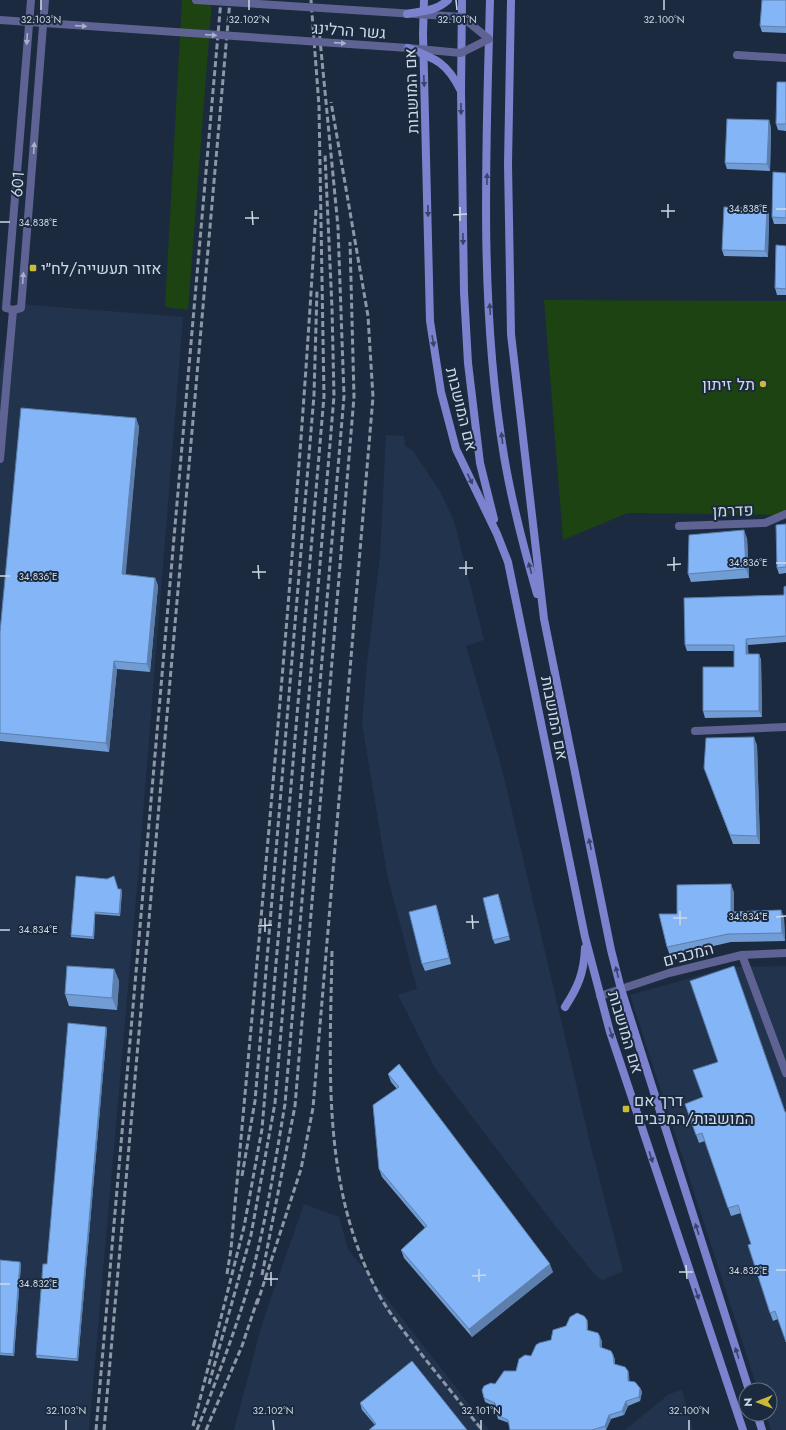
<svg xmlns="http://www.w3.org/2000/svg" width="786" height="1430" viewBox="0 0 786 1430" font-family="Jost,Heebo,sans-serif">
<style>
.built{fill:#22344d}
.green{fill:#1c4311}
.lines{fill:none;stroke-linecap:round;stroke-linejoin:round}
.street{stroke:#5f6393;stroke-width:8}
.secondary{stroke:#7d82cf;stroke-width:8}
.rail{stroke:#8c98a7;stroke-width:3;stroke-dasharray:6 3;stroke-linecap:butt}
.street-bridge{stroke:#5f6393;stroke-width:8}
.secondary-bridge{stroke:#7d82cf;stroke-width:8}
.wall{fill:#719cd4}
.shaded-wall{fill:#5c7fad}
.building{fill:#83b5f7;stroke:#5c7fad}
.oneway{fill:#a8b0c9}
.oneway2{fill:#38446a}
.ticks{fill:none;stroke:#cfd9e6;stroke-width:1.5}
.poi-dot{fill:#caba39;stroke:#1b2a3e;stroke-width:1.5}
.labels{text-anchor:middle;stroke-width:4;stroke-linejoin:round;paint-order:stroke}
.street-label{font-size:16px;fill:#cfd9e6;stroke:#1b2a3e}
.poi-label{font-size:16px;fill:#cfd9e6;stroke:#1b2a3e;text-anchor:start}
.ticks-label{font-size:10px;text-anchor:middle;fill:#cfd9e6;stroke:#1b2a3e;stroke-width:4;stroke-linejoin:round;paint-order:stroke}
</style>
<rect width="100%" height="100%" fill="#1b2a3e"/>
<g class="built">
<path d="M20,304L183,317L139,864L89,1430H0V372L12,311L13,307Z"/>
<path d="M386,435L404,436L405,446L413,451L440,491L454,521L484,640L466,646L501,765L590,1143L623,1271L603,1280L597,1277L556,1227L435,1068L398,995L417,989L387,874L362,723L367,663L380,557Z"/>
<path d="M786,966V1430H771L766,1414H770V1390H758L630,995L730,967Z"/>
<path d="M304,1204L339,1217L348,1249L489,1430H234L262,1324Z"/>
<path d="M682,1390L693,1430H625L669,1394Z"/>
</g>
<g class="green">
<path d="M182,0H212L188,310L165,307Z"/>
<path d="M544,300L786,301V512L779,515L628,513L563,540Z"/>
</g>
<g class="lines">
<g class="street">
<path d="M31,0L6,308L13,310L21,308L45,0"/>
<path d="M737,55L786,58"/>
<path d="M0,459L13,310"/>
<path d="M679,526L765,523L786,514"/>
<path d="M695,731L786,727"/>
<path d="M742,955L786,1073"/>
<path d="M600,996L669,973L742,955L786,953"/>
</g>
<g class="secondary">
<path d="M424,0L423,34L430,321L441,392L456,449L497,534L508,562L585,937L610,1032L743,1430"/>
<path d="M462,0L461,91L464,292L468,363L480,463L494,519"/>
<path d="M490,0C486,151 479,306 504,456C512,503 524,549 537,594"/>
<path d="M511,0L508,164L511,334L544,619L611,950L621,989L749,1390"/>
<path d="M565,1007C578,987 584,973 585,948"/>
<path d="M757,1414L762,1430"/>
</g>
<g class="rail">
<path d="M332,951C330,1068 321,1186 378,1293C390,1315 407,1335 422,1355C442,1380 462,1405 482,1430"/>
<path d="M242,1176L255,1101L262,1019L314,395L317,290"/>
<path d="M227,1274L231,1249C262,903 296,557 316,210"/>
<path d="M262,1275L295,1106L354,397L350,242"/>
<path d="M257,1304L301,1169L313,1108L373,397L368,316L331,102"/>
<path d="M214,1345L244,1227L262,1129L324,396L319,106L311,0"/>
<path d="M209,1384L251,1235L275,1103L334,396L332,308L325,154"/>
<path d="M193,1426L215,1341"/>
<path d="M96,1430L221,0"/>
<path d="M104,1430L230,0"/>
<path d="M197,1430C216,1381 235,1332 250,1281C266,1223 275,1163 285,1104L344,396L338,227L319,29"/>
<path d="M206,1430L242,1346L258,1298"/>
</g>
<path class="street-bridge" d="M0,20L408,48L461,53L489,39L462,17L196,0"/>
<g class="secondary-bridge">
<path d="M407,14C423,11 436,11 448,0"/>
<path d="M408,48C437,59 447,63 461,91"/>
</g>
</g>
<g class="wall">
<path d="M786,0V33L762,32L760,26Z"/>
<path d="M786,82V131L778,130L776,124Z"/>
<path d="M771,127L770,171L727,169L725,163Z"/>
<path d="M786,173V224H774L772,217Z"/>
<path d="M767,209L769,215L768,257L724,256L722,250Z"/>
<path d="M786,246V295H777L775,288Z"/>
<path d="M136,418L139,427L125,575L155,578L158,586L150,672L117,669L109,752L0,741V632Z"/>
<path d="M786,524V573L779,574L777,568Z"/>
<path d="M747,538L749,578L691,582L688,574Z"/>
<path d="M786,586V642L748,645V654H759L761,660L762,717L705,718L703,711L734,667V651H687L685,645L784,595Z"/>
<path d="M757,745L760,844H733L704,768Z"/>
<path d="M731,884L734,893V912L781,910L784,918L785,941L731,942L670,956L667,947L677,914Z"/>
<path d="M118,889L122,891L120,916L95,914L94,939L71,937V935Z"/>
<path d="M498,894L510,940L495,944L493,940Z"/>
<path d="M436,905L438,911L451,964L425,971L422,964Z"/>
<path d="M114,969L119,981L117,1010L69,1006L65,994Z"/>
<path d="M106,1027L107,1029L78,1361L37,1358L36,1355Z"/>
<path d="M718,1062L778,1319L773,1321L770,1313L751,1244L741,1213L731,1216L705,1141L699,1143L685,1104L703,1097Z"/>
<path d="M399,1064L553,1272L472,1337L404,1258L401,1250L425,1228L382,1177L379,1169L397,1089L391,1082L388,1074Z"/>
<path d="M0,1260L21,1264L14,1356L0,1355Z"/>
<path d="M588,1324V1330L602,1341V1348L615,1359V1364L628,1371L629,1375V1381L640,1388L642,1392L640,1401L628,1406L624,1415L611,1419L606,1430H510L509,1423L498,1419L497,1415L496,1407L485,1402L484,1398L495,1384L516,1371L531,1356L551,1340Z"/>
<path d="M360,1403L467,1430L375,1425L362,1410Z"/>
</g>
<g class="shaded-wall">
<path d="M769,120L771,127L770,171L767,164Z"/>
<path d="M767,209L769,215L768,257L765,251Z"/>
<path d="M136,418L139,427L125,583L122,574Z"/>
<path d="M744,530L747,538L749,578L746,569Z"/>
<path d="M155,578L158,586L150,672L147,664Z"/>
<path d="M746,639L748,645L749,660L746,654Z"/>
<path d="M759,654L761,660L762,717L759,711Z"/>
<path d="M114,661L117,669L109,752L106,743Z"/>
<path d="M754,737L757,745L760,844L757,836Z"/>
<path d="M731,884L734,893V920L731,912Z"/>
<path d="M121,889L122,891L120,916L119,914Z"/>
<path d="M498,894L500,899L510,940L509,936Z"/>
<path d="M436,905L438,911L451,964L449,958Z"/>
<path d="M781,910L784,918L785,941L782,933Z"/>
<path d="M95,912V914L94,939L93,937Z"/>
<path d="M114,969L119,981L117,1010L112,998Z"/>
<path d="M106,1027L107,1029L78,1361L77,1359Z"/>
<path d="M20,1262L21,1264L14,1356L13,1354Z"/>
<path d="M550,1264L553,1272L472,1337L469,1329Z"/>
<path d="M587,1320L588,1324V1334L587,1330Z"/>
<path d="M600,1337L602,1341V1351L600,1347Z"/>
<path d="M613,1355L615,1359V1368L614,1364Z"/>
<path d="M628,1371L629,1375L630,1385L628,1381Z"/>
<path d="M640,1388L642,1392L640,1401L639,1397Z"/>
<path d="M626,1401L628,1406L624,1415L622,1411Z"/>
<path d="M609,1415L611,1419L606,1430L605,1426Z"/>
</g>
<g class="building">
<path d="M762,0H786V27L760,26Z"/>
<path d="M777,82H786V124H776Z"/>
<path d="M727,119L769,120L767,164L725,163Z"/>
<path d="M773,172L786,173V218L772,217Z"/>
<path d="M724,207L767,209L765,251L722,250Z"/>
<path d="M776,245L786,246V289L775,288Z"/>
<path d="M21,408L136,418L122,574L155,578L147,664L114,661L106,743L0,733V632Z"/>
<path d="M786,524V567L777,568L776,525Z"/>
<path d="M744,530L746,569L688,574L689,535Z"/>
<path d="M786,586V636L746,639V654H759V711H703V667H734V645H685L684,598L784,595V587Z"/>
<path d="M754,737L757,836L730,835L704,768L706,738Z"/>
<path d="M76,876L107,879L114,876L118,889H121L119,914L95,912L93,937L71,935Z"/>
<path d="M731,884V912L781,910L782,933L728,934L667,947L659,914H677V885Z"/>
<path d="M498,894L509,936L493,940L483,898Z"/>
<path d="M436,905L449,958L422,964L409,912Z"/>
<path d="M67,966L114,969L112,998L65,994Z"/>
<path d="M734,966L785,1112H786V1342L775,1311L770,1313L748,1245L751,1244L738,1205L728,1208L702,1133L696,1135L685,1104L703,1097L693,1070L718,1062L690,981Z"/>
<path d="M68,1023L106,1027L77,1359L36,1355L43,1264H47Z"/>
<path d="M399,1064L550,1264L469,1329L401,1250L427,1226L379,1169L373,1105L399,1087L388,1074Z"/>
<path d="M0,1260L20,1262L13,1354L0,1353Z"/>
<path d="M577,1313L584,1316L587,1320V1330L598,1333L600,1337V1347L611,1351L613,1355L614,1364L625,1367L628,1371V1381L635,1382L640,1388L639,1397L626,1401L622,1411L609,1415L605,1426L592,1430H510L508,1420L497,1415L495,1403L484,1398L482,1390L484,1386L491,1383L495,1384L504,1371H516L519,1359L525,1355L531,1356L536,1345L539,1343L551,1340L553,1330L566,1326L570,1317Z"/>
<path d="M412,1361L467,1430H369L376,1424L360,1403Z"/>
</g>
<defs><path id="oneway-solid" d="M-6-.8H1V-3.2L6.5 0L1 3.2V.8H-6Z"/></defs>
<g class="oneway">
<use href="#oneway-solid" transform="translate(81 26) rotate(4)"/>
<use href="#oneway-solid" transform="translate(211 35) rotate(4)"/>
<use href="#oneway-solid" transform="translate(27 39) rotate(94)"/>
<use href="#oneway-solid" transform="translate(340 43) rotate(4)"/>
<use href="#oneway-solid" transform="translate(34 148) rotate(-86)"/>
<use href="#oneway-solid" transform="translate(23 278) rotate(-86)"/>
</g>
<g class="oneway2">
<use href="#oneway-solid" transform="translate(424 81) rotate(88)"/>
<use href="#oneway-solid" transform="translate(461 109) rotate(89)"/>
<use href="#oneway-solid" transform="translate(487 179) rotate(-89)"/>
<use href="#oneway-solid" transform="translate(428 211) rotate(89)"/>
<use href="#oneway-solid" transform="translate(463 239) rotate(89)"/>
<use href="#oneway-solid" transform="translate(490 309) rotate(-94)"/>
<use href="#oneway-solid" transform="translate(433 341) rotate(81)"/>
<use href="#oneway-solid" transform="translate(502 438) rotate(-97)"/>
<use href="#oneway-solid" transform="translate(470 479) rotate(64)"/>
<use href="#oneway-solid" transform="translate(530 568) rotate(-105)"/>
<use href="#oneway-solid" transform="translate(590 844) rotate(-102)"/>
<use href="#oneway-solid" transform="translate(617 972) rotate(-104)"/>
<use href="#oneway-solid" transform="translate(611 1033) rotate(72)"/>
<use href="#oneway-solid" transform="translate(651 1157) rotate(72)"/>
<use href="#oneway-solid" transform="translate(697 1229) rotate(-108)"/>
<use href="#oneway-solid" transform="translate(697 1294) rotate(71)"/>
<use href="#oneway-solid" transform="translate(737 1353) rotate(-108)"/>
</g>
<path class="ticks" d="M41,0V10M249,0V10M456,0L457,10M664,0V10M668,204V218M460,207V221M776,209H786M252,211L253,225M661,211H675M453,215L467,214M245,218H259M0,222H10M674,557V571M466,561V575M776,563H786M258,565L259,579M667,565L681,564M459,568H473M252,572H266M0,576H10M680,911V925M472,915L473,929M776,917L786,916M265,918V932M673,918H687M466,922H479M258,926L272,925M0,930H10M686,1265L687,1279M479,1269V1282M776,1270H786M271,1272V1286M679,1272H693M472,1276L486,1275M264,1279H278M0,1284H10M66,1420V1430M273,1420L274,1430M481,1420V1430M689,1420V1430"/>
<g class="poi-dot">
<rect x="29" y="264" width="8" height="8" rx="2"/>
<circle cx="763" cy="384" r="4"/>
<rect x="622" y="1105" width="8" height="8" rx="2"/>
</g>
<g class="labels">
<g class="street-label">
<text transform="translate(349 30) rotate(4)" y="6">גשר הרלינג</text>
<text transform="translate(411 91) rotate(-92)" y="6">אם המושבות</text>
<text transform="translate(17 184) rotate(-86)" y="6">601</text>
<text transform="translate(462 409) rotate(76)" y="6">אם המושבות</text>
<text transform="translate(733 510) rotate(-2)" y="6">פדרמן</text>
<text transform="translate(555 718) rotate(79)" y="6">אם המושבות</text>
<text transform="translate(688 954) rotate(-15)" y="6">המכבים</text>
<text transform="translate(626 1032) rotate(73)" y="6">אם המושבות</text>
</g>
<g class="poi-label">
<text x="41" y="274">אזור תעשייה/לח״י</text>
<text x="755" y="390" text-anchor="end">תל זיתון</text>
<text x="634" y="1106">דרך אם<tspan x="634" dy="18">המושבות/המכבים</tspan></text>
</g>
</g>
<g class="ticks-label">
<text x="41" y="23">32.103°N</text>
<text x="249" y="23">32.102°N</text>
<text x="457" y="23">32.101°N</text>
<text x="664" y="23">32.100°N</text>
<text x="748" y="212">34.838°E</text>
<text x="38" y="226">34.838°E</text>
<text x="748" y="566">34.836°E</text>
<text x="38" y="580">34.836°E</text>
<text x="748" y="920">34.834°E</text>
<text x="38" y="933">34.834°E</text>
<text x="748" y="1274">34.832°E</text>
<text x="38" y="1287">34.832°E</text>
<text x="66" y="1414">32.103°N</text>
<text x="273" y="1414">32.102°N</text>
<text x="481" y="1414">32.101°N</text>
<text x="689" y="1414">32.100°N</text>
</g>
<g transform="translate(758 1402) rotate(269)"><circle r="19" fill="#1b2a3e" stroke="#637081"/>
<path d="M0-3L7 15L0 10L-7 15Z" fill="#caba39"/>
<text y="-6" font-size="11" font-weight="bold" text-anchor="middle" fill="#cfd9e6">N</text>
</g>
</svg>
